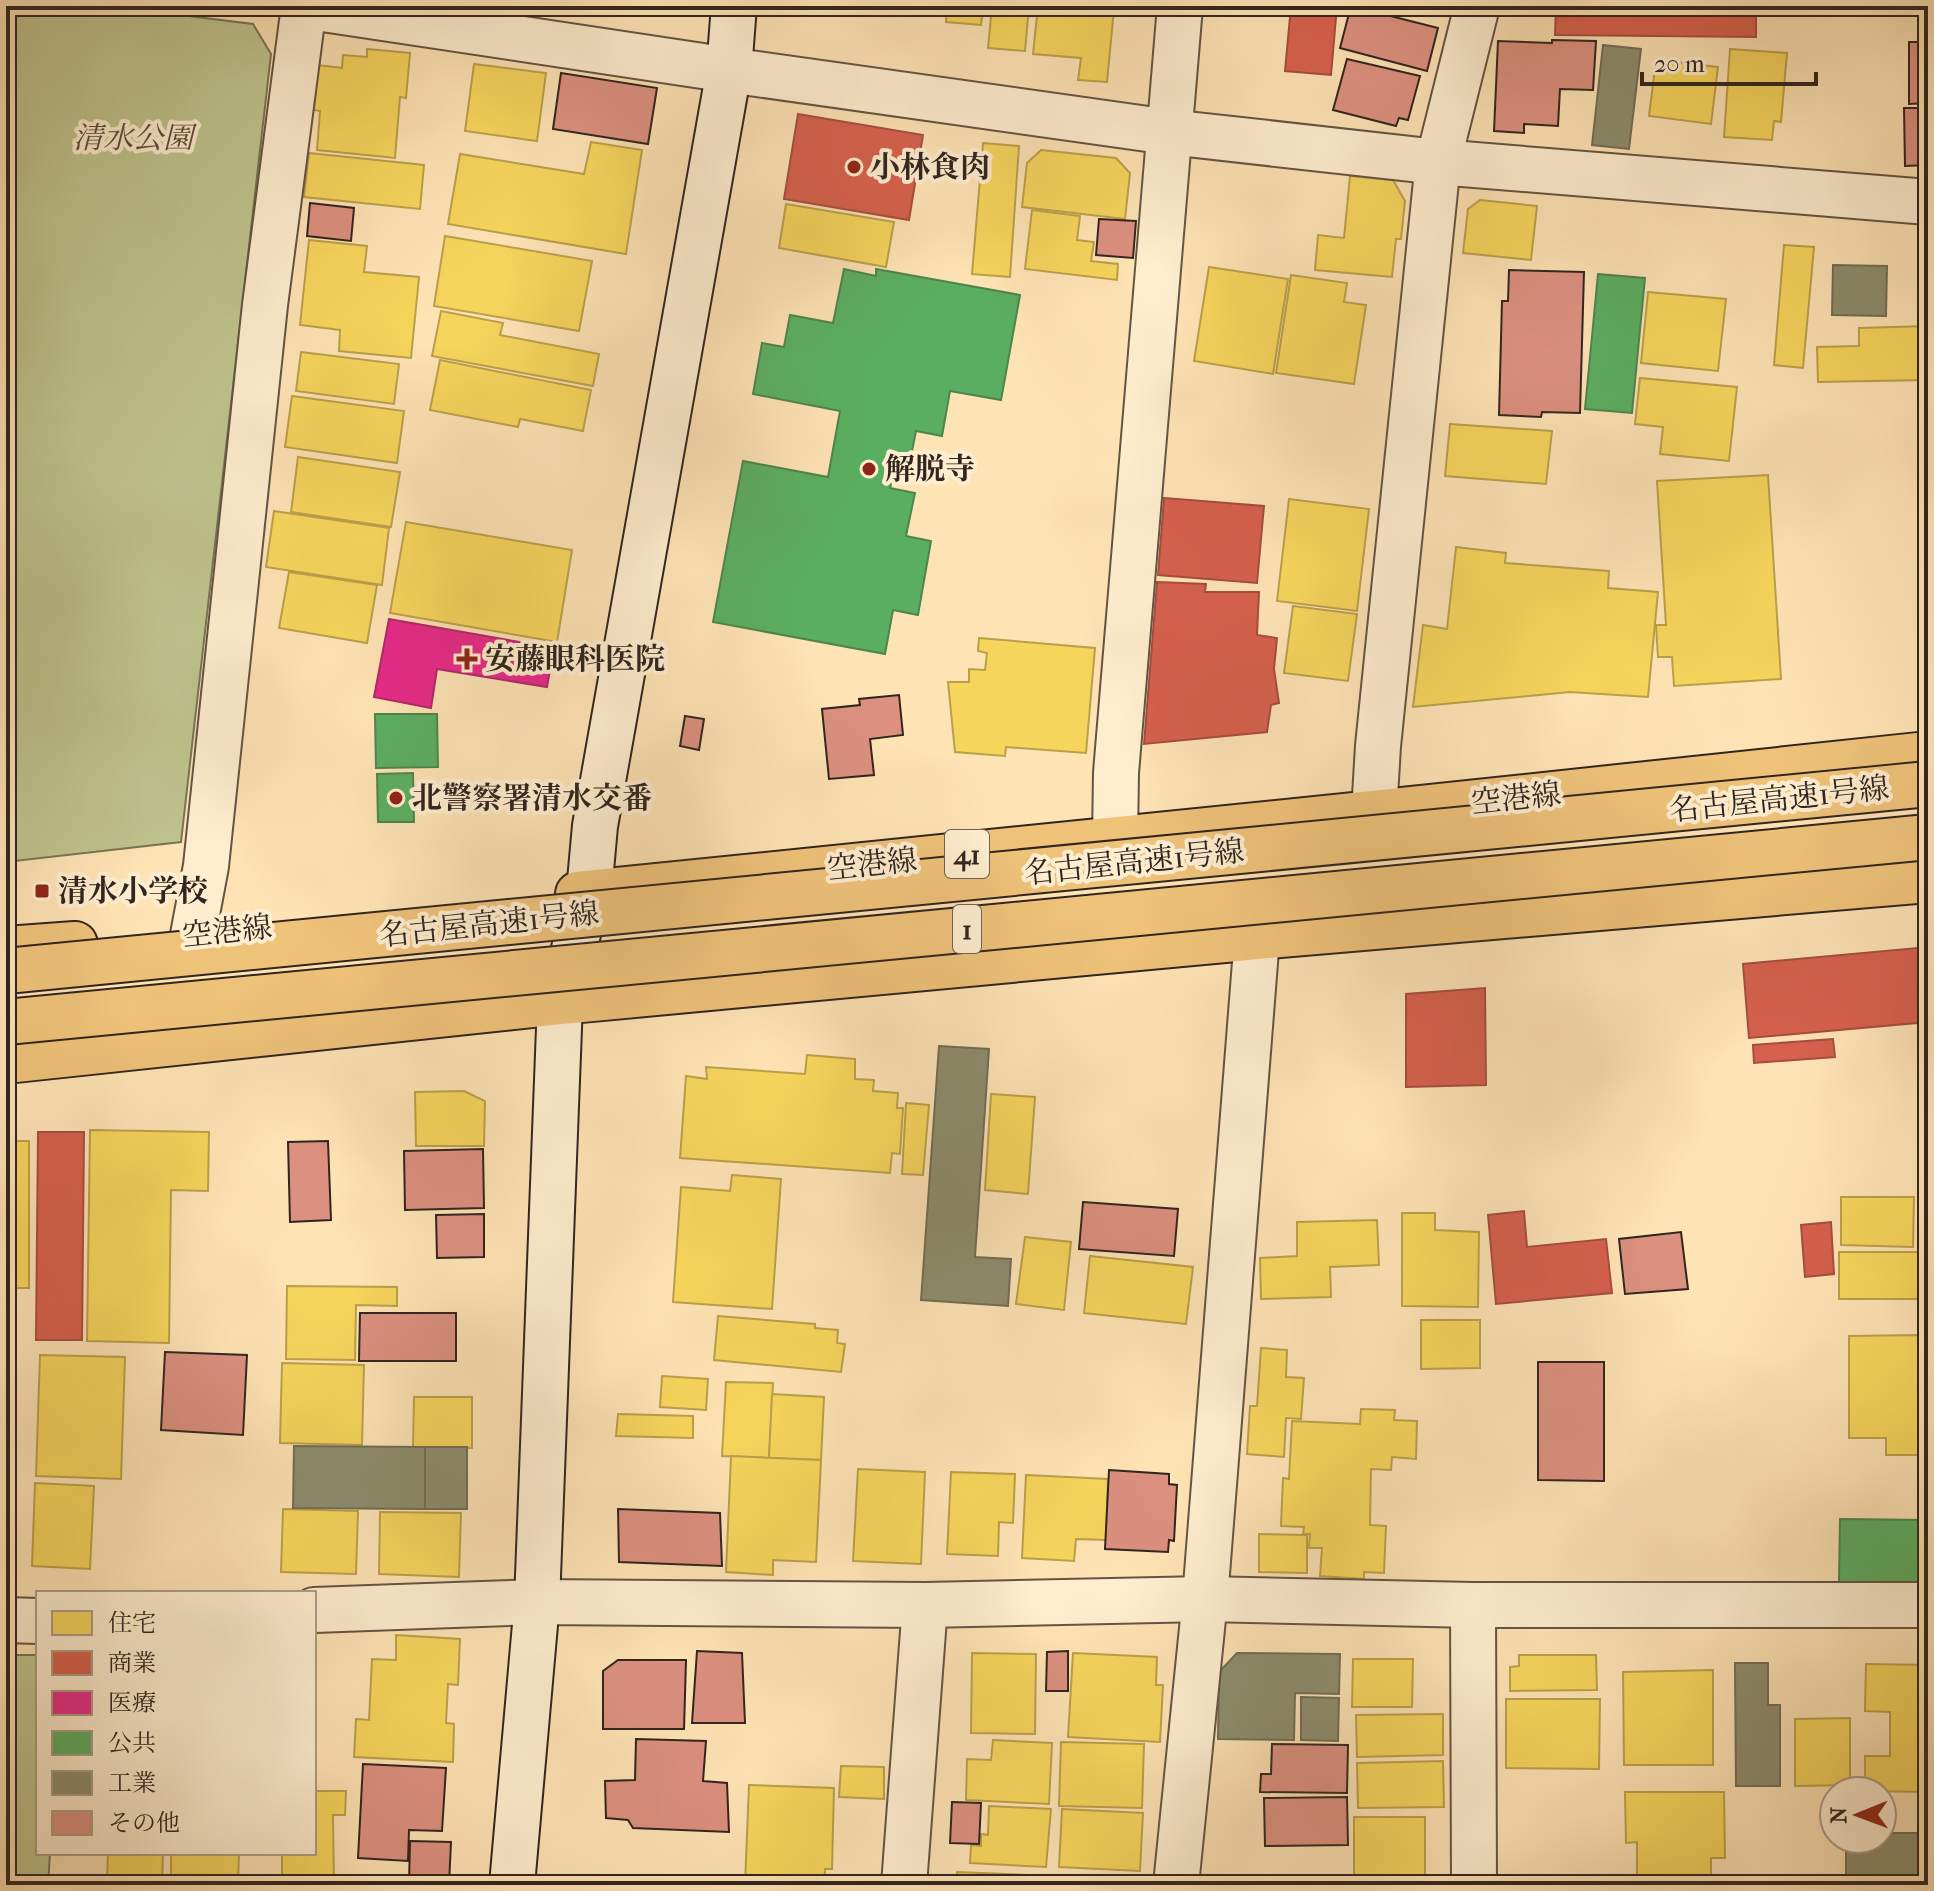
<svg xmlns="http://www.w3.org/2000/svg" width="1934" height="1891" viewBox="0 0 1934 1891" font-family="'IM FELL French Canon','Noto Serif JP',serif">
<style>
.green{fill:#bfc48e;stroke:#787456;stroke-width:2}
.homes{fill:#f6d55c;stroke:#bba04a;stroke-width:2}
.shops{fill:#d6604d;stroke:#a44e3f;stroke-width:2}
.health{fill:#e7298a;stroke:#b0286a;stroke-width:2}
.public{fill:#5aae61;stroke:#4e854d;stroke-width:2}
.industry{fill:#8c8c6e;stroke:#716d56;stroke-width:2}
.building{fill:#dc9080;stroke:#31251f;stroke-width:2}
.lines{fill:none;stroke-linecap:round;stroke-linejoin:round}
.street-casing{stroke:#645444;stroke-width:48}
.secondary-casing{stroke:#31251f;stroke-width:48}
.highway-casing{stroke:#31251f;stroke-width:48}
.street{stroke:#feedcf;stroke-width:44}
.secondary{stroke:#feedcf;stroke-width:44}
.highway{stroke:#efc27a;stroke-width:44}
.highway-bridge-casing{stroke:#31251f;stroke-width:48;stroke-linecap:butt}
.highway-bridge{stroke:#efc27a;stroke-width:44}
.poi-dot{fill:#8f2418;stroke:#feedcf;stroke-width:3}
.labels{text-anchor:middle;stroke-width:8;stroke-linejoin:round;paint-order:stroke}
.shield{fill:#feedcf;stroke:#6e6154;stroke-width:2}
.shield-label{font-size:28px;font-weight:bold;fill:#31251f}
.park-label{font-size:30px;font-style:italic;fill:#544d3b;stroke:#feedcf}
.poi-label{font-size:30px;font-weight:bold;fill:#31251f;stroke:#feedcf;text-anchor:start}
.street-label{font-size:30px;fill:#31251f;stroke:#feedcf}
</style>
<rect width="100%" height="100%" fill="#fee3b5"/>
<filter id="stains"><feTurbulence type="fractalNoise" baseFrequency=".0025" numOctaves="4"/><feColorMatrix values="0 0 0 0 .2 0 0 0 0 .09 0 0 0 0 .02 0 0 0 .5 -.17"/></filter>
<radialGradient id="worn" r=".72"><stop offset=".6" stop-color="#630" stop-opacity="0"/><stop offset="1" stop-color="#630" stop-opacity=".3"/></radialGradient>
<g class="green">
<path d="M6,6H108L253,24L271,54L181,842L6,862Z"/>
<path d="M6,1655H38V1853H50L48,1885H6Z"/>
</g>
<g class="homes">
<path d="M947,6H983L981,25L946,22Z"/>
<path d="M992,6H1029L1025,51L988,48Z"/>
<path d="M1038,6L1114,9L1107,82L1078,80L1081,58L1033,54Z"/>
<path d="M367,49L410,53L406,98L400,97L395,158L317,150L320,111L314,110L318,65L342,68L343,55L367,57Z"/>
<path d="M1730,49L1787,53L1781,122L1774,121L1772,140L1724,137Z"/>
<path d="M1656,60L1718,67L1711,124L1649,116Z"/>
<path d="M474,64L546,73L537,141L465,131Z"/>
<path d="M591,142L642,150L626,254L448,224L460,154L584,174Z"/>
<path d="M983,143L1019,146L1010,277L972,274Z"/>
<path d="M1041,150L1116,158L1130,173L1125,219L1022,207L1027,163Z"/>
<path d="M309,153L424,165L420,209L304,197Z"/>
<path d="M1350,176L1393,180L1405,201L1401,239H1396L1392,277L1315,270L1318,235L1344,238Z"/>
<path d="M1480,200L1537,206L1531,260L1463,253L1468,209Z"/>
<path d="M786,204L894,222L886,267L779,248Z"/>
<path d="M1032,210L1080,216L1077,240L1094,242L1091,261L1118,264L1117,280L1025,269Z"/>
<path d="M445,236L592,261L579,331L434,306Z"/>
<path d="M309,240L367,246L364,272L419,277L411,358L339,351L340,330L300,325Z"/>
<path d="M1784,245L1814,247L1803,368L1774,365Z"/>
<path d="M1209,267L1288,279L1273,374L1194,361Z"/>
<path d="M1291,275L1347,283L1344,302L1366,305L1354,384L1276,373Z"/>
<path d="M1648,292L1726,299L1718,371L1641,363Z"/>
<path d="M441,311L503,323L500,335L599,354L593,386L432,356Z"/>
<path d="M1928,326V380L1818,382L1817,347L1859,346V328Z"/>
<path d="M301,352L399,364L394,404L296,391Z"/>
<path d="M440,360L591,390L583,431L520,419L518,427L430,410Z"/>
<path d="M1640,378L1737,387L1729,461L1660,454L1663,427L1635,424Z"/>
<path d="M292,396L404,411L397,463L285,447Z"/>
<path d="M1450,424L1552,431L1546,484L1445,476Z"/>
<path d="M298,457L400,472L391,527L291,512Z"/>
<path d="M1768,475L1781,679L1674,686L1672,657H1658L1656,625H1666L1657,481Z"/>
<path d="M1289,499L1369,509L1357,611L1277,601Z"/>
<path d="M274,511L389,528L382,585L266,567Z"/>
<path d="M406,522L572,550L557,642L390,613Z"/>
<path d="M1456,547L1506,553L1505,563L1609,571L1608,588L1658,592L1648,697L1570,692L1413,707L1423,625L1447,629Z"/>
<path d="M289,572L377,585L367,643L279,628Z"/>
<path d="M1293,606L1357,614L1348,681L1284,673Z"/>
<path d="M979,638L1095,648L1086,753L1006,747L1005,756L955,752L948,682H969V669L985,670L987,653L978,651Z"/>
<path d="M807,1055L855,1059V1079L874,1080L873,1091L898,1093L897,1108H903L900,1154L892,1153L890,1173L680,1158L686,1076L707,1079L706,1067L805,1074Z"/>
<path d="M464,1091L485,1101L484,1146H416L415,1092Z"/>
<path d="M991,1094L1035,1097L1028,1194L985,1190Z"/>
<path d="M906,1103L929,1105L923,1175L902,1174Z"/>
<path d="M90,1130L209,1132L208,1191L171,1190L169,1343L87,1341Z"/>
<rect x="6" y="1141" width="23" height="147"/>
<path d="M732,1175L781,1179L772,1309L673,1302L681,1187L730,1191Z"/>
<path d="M1841,1197H1914L1913,1247L1841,1245Z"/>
<path d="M1402,1213H1435V1230L1479,1232L1478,1307L1402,1306Z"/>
<path d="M1377,1220L1379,1265L1330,1267L1331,1297L1261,1299L1260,1258L1297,1256V1222Z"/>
<path d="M1025,1237L1071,1242L1064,1310L1016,1304Z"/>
<rect x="1839" y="1252" width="86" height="47"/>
<path d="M1090,1256L1193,1267L1186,1324L1084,1313Z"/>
<path d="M287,1286L397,1287V1306L356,1305L355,1360L286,1359Z"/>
<path d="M718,1316L815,1324V1328L838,1330L837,1343L845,1344L841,1372L714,1360Z"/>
<path d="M1421,1320H1480V1368L1421,1369Z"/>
<path d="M1919,1335V1455H1886V1438H1849V1336Z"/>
<path d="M1261,1348L1287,1350L1286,1377L1304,1378L1301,1419L1286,1418L1284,1457L1247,1454L1250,1406H1257Z"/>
<path d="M40,1355L125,1357L121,1479L36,1476Z"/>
<path d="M282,1363L364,1365L362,1445L280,1443Z"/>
<path d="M662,1376L708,1379L706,1410L660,1407Z"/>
<path d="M726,1382L773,1383L769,1458L722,1456Z"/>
<path d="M772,1394L824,1397L821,1460L769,1458Z"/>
<path d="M414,1397H472V1448L413,1447Z"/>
<path d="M1361,1409L1395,1410L1394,1420L1417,1421L1416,1459L1392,1457L1391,1470L1371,1469L1370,1525L1386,1526L1384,1573L1364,1572V1579L1320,1576L1322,1548H1309L1310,1534H1303L1304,1527L1281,1526L1283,1478L1289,1479L1292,1421L1360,1424Z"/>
<path d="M618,1414L693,1416V1438L616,1436Z"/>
<path d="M731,1456L821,1460L816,1562L773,1560V1575L726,1572Z"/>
<path d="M858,1469L925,1472L921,1564L853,1561Z"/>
<path d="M951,1472L1015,1474L1013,1523L999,1522L998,1556L947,1554Z"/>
<path d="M1026,1475L1108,1479L1106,1540L1076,1539L1074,1561L1022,1558Z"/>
<path d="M35,1483L94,1486L90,1569L32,1566Z"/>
<path d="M283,1509L358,1511L356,1574L281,1572Z"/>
<path d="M380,1512L461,1513L459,1577L379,1574Z"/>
<path d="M1259,1534L1307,1535V1573L1259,1572Z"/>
<path d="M396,1635L460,1639L458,1685L448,1684L446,1723L454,1724L453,1762L354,1757L356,1719L369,1720L372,1659L396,1660Z"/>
<path d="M972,1653L1036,1654L1035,1734L971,1733Z"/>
<path d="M1073,1653L1157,1657L1156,1685H1163L1160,1742L1068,1737Z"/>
<path d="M1519,1655H1596L1597,1690L1510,1691V1667L1519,1666Z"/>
<path d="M1353,1659H1413L1412,1707H1352Z"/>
<path d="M1866,1664L1928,1665V1792L1865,1791V1756H1890V1712L1865,1711Z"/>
<path d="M1713,1670V1765H1624L1623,1672Z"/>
<path d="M1506,1699H1600L1599,1769L1506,1768Z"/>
<path d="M1443,1714V1755L1357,1757L1356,1715Z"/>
<path d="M1850,1718V1785L1795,1786V1719Z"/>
<path d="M993,1740L1052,1743L1049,1804L966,1800L967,1759L991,1760Z"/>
<path d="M1061,1742L1144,1744L1142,1808L1059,1806Z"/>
<path d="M1443,1761L1444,1807L1358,1808L1357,1763Z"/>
<path d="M841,1766L884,1767V1799L839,1797Z"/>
<path d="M314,1784L316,1791H346L345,1815H333L334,1885H282V1853H314Z"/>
<path d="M749,1785L834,1788L832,1869H825L824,1885H745Z"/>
<path d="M1625,1792H1724L1725,1858H1711V1885H1637V1842L1626,1843Z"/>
<path d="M989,1806L1051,1809L1046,1867L970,1863L971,1845L981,1846V1834L988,1835Z"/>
<path d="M1062,1809L1143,1813L1140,1871L1059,1867Z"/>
<rect x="1354" y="1817" width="71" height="68"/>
<path d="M108,1853H163L162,1885H119V1880L107,1879Z"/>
<path d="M171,1853H239L238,1885H171Z"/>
<path d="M957,1872L1050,1876L1049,1885H956Z"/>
</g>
<g class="shops">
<path d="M1291,6H1337L1331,75L1285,71Z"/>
<path d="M1556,6H1756V37L1555,35Z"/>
<path d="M798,114L923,135L909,220L784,199Z"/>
<path d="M1164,498L1264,506L1257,583L1158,575Z"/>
<path d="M1157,582L1206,584L1205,592H1259L1257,635L1277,638L1274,669L1279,703L1271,705L1267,732L1144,744Z"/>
<path d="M1928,947V1022L1749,1038L1743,964Z"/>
<path d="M1485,988L1486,1085L1406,1087V994Z"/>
<path d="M1833,1039L1835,1057L1754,1063L1753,1045Z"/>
<path d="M38,1132H84L82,1340H36Z"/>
<path d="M1524,1211L1527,1247L1606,1239L1612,1293L1496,1304L1488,1215Z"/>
<path d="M1831,1222L1834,1274L1805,1277L1801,1225Z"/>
</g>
<path class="health" d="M389,619L554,648L547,687L437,669L431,708L374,697Z"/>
<g class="public">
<path d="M844,269L876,276V269L1020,295L1001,400L950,391L942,436L916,431L906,481L892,479L890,488L915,493L906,536L931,541L918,615L893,610L885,654L713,622L743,461L828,477L840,411L753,394L762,343L784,347L790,315L833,323Z"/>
<path d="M1598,274L1645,278L1632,413L1585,409Z"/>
<path d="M375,714H437L438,767L376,768Z"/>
<path d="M413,773L414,822H378L377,774Z"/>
<path d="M1840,1519L1928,1520V1583H1839Z"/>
</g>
<g class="industry">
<path d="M1603,45L1641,49L1629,149L1592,145Z"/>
<path d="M1833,265L1887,266L1886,316L1832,315Z"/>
<path d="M939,1046L989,1049L975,1257L1011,1259L1008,1306L921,1300Z"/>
<path d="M294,1446L425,1447V1509L293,1508Z"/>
<rect x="425" y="1447" width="42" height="62"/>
<path d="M1237,1653L1340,1654L1339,1694L1295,1693L1294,1740L1218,1739L1219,1672Z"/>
<path d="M1735,1663H1768V1705H1780V1786H1736Z"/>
<path d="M1301,1697L1339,1698L1338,1741L1301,1740Z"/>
<path d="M1882,1833H1928V1885H1846V1839H1882Z"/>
</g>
<g class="building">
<path d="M1351,6L1438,28L1427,71L1340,48Z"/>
<path d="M1552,40L1596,41L1593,90L1560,89L1558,126L1524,124V133L1494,131L1498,41L1552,43Z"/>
<path d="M1909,42H1928V103L1909,104Z"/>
<path d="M1347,59L1420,76L1408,120L1399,118L1396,126L1333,110Z"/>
<path d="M561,73L657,88L648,144L553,129Z"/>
<path d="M1904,108H1928V165L1905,166Z"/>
<path d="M310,203L354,208L351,241L307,236Z"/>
<path d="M1099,219L1136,221L1133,258L1096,255Z"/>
<path d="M1509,270L1584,272L1580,413L1542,412L1541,417L1499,415L1502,301H1508Z"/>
<path d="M899,695L903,735L870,739L874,775L829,779L822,709L860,705L859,699Z"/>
<path d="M685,716L704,719L699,750L680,746Z"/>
<path d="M328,1141L331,1220L290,1222L288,1142Z"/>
<path d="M483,1149L484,1208L405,1210L404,1151Z"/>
<path d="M1083,1202L1178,1209L1174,1256L1079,1249Z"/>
<path d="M484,1214V1257L437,1258L436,1215Z"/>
<path d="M1681,1232L1688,1289L1625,1294L1619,1239Z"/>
<path d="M360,1313H456V1361H359Z"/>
<path d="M165,1352L247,1355L243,1435L161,1430Z"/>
<path d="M1538,1362H1604V1481L1538,1480Z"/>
<path d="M1109,1470L1169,1474V1484L1177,1485L1174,1541L1169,1540L1168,1552L1105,1549Z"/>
<path d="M618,1509L720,1513L722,1566L619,1562Z"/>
<path d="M697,1651L742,1653L745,1723H692Z"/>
<path d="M1068,1651V1691H1046L1047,1652Z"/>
<path d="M618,1660H686L684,1729H603V1671Z"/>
<path d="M636,1739L706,1741L703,1781L727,1783L729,1832L633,1828L628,1820L606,1818L605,1781L635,1780Z"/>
<path d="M1272,1744L1348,1745L1347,1793L1260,1792L1261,1774H1271Z"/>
<path d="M363,1764L446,1768L442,1831L409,1830L408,1861L358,1858Z"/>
<path d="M1347,1797L1348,1845L1265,1846L1264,1798Z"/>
<path d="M952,1802L981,1803L979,1844L950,1843Z"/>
<path d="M410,1841L451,1842L449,1884L409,1883Z"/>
</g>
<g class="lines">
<g class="street-casing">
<g id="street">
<path d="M303,6L729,70L1169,132L1438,162L1928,202"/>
<path d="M1374,813L1378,746L1438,162L1477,6"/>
<path d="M1115,839L1116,773L1180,6"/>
<path d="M193,935L206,866L265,305L304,6"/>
<path d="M1473,1605L1474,1885"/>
<path d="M314,1610L537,1602L925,1605L1205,1599L1473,1605H1928"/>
<path d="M6,1620L38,1621"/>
<path d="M904,1885L925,1605"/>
<path d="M1176,1885L1205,1599L1257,937"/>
</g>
</g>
<g class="secondary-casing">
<path id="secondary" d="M512,1885L537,1602L560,1002L589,892L595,826L729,70L734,6"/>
</g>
<g class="highway-casing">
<g id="highway">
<path d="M578,894L1374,813L1928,754"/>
<path d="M6,949L75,944"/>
<path d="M6,1061L560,1002L1257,937L1928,880"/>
</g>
</g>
<use href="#street" class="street"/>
<use href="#secondary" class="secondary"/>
<use href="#highway" class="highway"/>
<g class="highway-bridge-casing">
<g id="highway-bridge">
<path d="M6,971L1928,784"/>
<path d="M6,1022L1928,837"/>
</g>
</g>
<use href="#highway-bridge" class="highway-bridge"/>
</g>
<g class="poi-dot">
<circle cx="854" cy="167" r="8"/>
<circle cx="869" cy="469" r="8"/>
<path d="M463 647h8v8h8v8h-8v8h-8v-8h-8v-8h8z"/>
<circle cx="396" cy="798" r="8"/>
<rect x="34" y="883" width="16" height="16" rx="4"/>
</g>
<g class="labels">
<g class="shield">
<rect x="945" y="830" width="44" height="48" rx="6"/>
<rect x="953" y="905" width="28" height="48" rx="6"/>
</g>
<g class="shield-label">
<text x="967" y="864">41</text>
<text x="967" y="939">1</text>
</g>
<g class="park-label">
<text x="133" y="148">清水公園</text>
</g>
<g class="poi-label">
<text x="870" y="177">小林食肉</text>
<text x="885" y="479">解脱寺</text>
<text x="485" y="669">安藤眼科医院</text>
<text x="412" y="808">北警察署清水交番</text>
<text x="58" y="901">清水小学校</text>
</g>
<g class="street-label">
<text transform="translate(1516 798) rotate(-6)" y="10">空港線</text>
<text transform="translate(1779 799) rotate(-6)" y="10">名古屋高速1号線</text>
<text transform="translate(1134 862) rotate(-6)" y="10">名古屋高速1号線</text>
<text transform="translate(872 864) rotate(-6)" y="10">空港線</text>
<text transform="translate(489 924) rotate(-6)" y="10">名古屋高速1号線</text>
<text transform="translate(227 931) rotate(-6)" y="10">空港線</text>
</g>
</g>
<rect width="1934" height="1891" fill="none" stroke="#fee3b5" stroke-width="32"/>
<rect x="8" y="8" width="1918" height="1875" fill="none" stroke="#31251f" stroke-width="4"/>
<rect x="16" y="16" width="1902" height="1859" fill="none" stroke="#31251f" stroke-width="2"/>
<rect x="36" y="1591" width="280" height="264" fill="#feedcf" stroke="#ac9d89" stroke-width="2"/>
<rect x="52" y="1611" width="40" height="24" fill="#f6d55c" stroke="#ac9d89" stroke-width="2"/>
<text x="108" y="1631" font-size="24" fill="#31251f">住宅</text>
<rect x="52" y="1651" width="40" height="24" fill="#d6604d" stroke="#ac9d89" stroke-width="2"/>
<text x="108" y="1671" font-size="24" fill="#31251f">商業</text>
<rect x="52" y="1691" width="40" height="24" fill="#e7298a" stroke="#ac9d89" stroke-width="2"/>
<text x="108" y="1711" font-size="24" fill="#31251f">医療</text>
<rect x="52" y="1731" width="40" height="24" fill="#5aae61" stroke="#ac9d89" stroke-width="2"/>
<text x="108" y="1751" font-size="24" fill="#31251f">公共</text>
<rect x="52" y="1771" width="40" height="24" fill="#8c8c6e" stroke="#ac9d89" stroke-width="2"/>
<text x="108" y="1791" font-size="24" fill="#31251f">工業</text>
<rect x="52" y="1811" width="40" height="24" fill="#dc9080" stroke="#ac9d89" stroke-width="2"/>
<text x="108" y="1831" font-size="24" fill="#31251f">その他</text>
<g transform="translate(1858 1815) rotate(269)"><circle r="38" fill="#feedcf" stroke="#ac9d89" stroke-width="2"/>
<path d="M0-6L14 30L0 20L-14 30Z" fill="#8f2418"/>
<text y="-12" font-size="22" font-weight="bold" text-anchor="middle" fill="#31251f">N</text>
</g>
<path d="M1642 72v12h174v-12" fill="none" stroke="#31251f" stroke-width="4"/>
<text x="1654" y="72" font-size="24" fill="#31251f" stroke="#feedcf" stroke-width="6" paint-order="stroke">20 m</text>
<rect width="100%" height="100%" filter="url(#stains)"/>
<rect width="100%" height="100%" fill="url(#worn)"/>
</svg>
